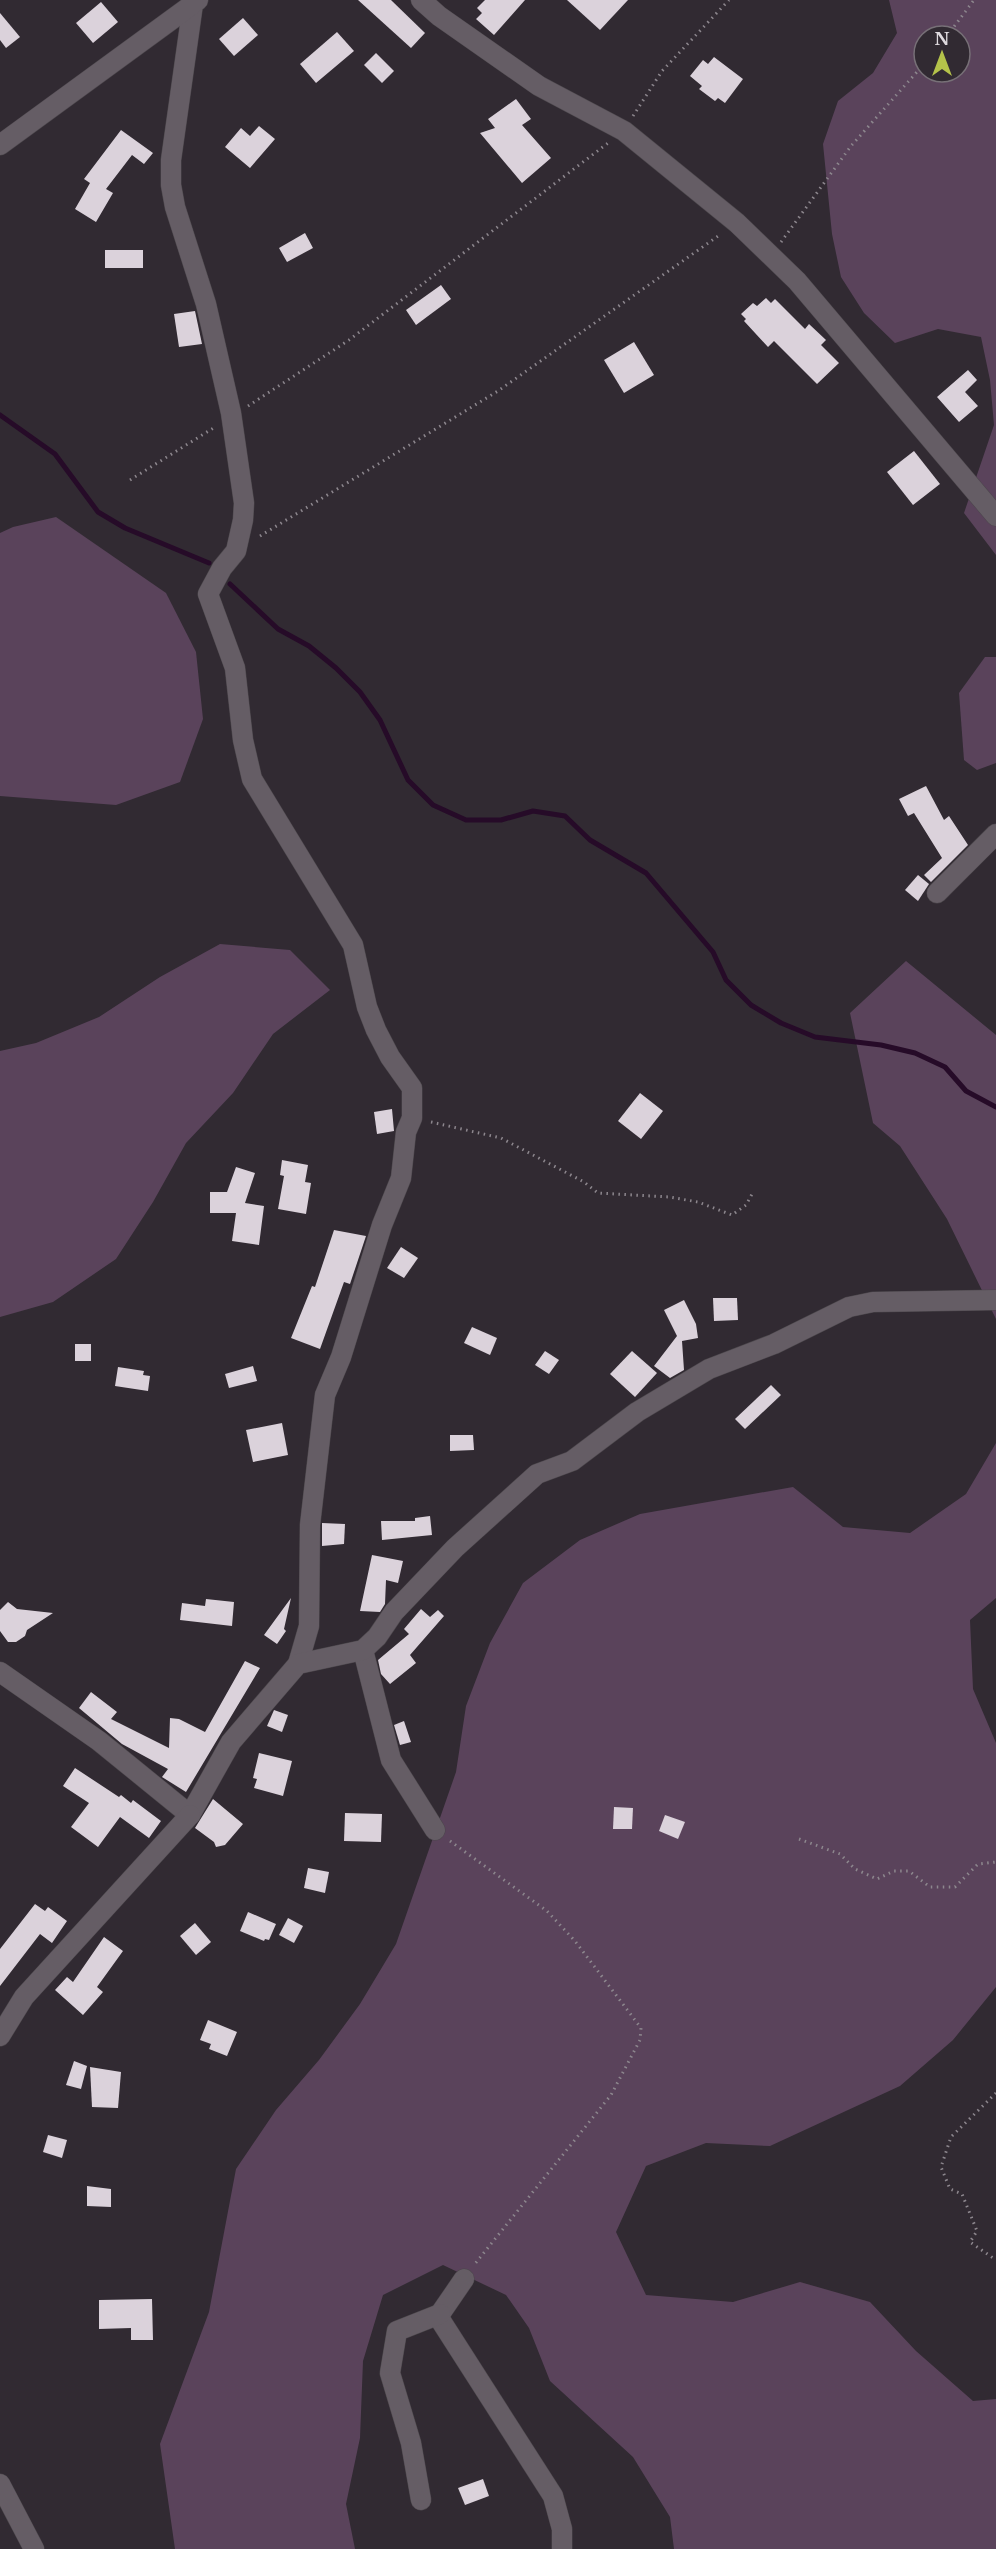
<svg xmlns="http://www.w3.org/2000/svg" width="996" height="2549" viewBox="0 0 996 2549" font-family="'Libre Baskerville',serif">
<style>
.green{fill:#5a435b;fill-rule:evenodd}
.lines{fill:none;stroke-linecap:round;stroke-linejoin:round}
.stream{stroke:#260b28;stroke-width:5}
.building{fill:#dbd2db}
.street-casing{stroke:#4c474c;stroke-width:21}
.path{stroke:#8d878e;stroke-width:3;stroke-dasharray:1.5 4.5;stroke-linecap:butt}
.street{stroke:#655d65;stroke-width:20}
</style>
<rect width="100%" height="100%" fill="#312a32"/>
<g class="green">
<path d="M889,0H996V555L964,513L994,425L990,380L981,337L938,329L895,343L864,313L841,277L832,234L823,144L838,101L873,73L897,33ZM924,36H960V72H924Z"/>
<path d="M56,517L166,593L196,652L203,719L180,782L116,805L0,796V533L13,527Z"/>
<path d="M985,657H996V763L977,770L964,760L959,693Z"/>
<path d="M220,944L290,950L330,990L273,1034L233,1093L186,1143L153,1202L116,1259L53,1302L0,1317V1051L36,1043L99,1017L160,977Z"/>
<path d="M906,961L996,1035V1319L947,1219L900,1146L873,1123L850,1013Z"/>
<path d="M996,1443V1598L970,1620L973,1689L996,1743V1987L953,2040L900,2086L770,2146L706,2143L646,2166L616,2232L646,2295L733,2302L800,2282L870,2302L916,2351L973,2401L996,2399V2549H674L670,2517L633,2457L550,2381L529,2328L506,2295L443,2265L383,2295L363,2361L360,2438L346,2504L355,2549H175L160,2444L209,2312L236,2169L276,2110L319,2060L360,2004L396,1944L456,1772L466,1706L490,1643L523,1583L580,1540L640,1514L793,1487L843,1527L910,1533L966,1494Z"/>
</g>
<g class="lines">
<g class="stream">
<path d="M0,415L55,454L98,512L125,528L209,563"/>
<path d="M230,584L278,629L309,646L336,668L360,692L380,720L408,780L433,805L466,820H501L533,811L565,816L590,840L646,873L713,952L726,980L751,1005L781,1023L815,1037L881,1045L915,1053L945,1067L966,1091L996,1107"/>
</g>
</g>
<g class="building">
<path d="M358,0H391L425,33L411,48Z"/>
<path d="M485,0H525L494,35L476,19L482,13L477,8Z"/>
<path d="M567,0H628L600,30Z"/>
<path d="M101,2L118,22L93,43L76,23Z"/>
<path d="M0,13L20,37L6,48L0,40Z"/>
<path d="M243,18L258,35L234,56L219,39Z"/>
<path d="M337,32L354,51L316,83L300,64Z"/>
<path d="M376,53L394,71L382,83L364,65Z"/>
<path d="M714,57L743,79L725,103L718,98L715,101L699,89L702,86L690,76L703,60L708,64Z"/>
<path d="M516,99L531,119L522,125L551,158L522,183L480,133L495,128L488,119Z"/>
<path d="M259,126L275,139L250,168L225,147L241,128L250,136Z"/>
<path d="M121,130L153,153L144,164L132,155L106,189L113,193L96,222L75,209L90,183L84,179Z"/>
<path d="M305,233L313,248L287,262L279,248Z"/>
<rect x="105" y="250" width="38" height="18"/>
<path d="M441,285L451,299L416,325L406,310Z"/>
<path d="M766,298L771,303L775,299L805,329L809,324L826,340L821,345L839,363L817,384L774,341L768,347L744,321L746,319L741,314L753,303L757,306Z"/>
<path d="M195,311L202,344L179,347L174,314Z"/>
<path d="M634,342L654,375L624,393L604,360Z"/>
<path d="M968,370L977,380L965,392L978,406L959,422L937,397Z"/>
<path d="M914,451L940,484L913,505L887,472Z"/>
<path d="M926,786L944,820L949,816L968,845L931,882L924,875L942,858L914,813L908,816L899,799Z"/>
<path d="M918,875L929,884L918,901L905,890Z"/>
<path d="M640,1093L663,1111L641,1139L618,1121Z"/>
<path d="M392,1109L394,1131L377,1134L374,1112Z"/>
<path d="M282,1160L308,1165L305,1182L311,1183L306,1214L278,1209L284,1176L280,1175Z"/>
<path d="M236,1167L255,1173L245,1203L264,1206L259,1245L232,1241L236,1213H210V1192H227Z"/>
<path d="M334,1230L366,1236L350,1284L344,1282L320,1349L291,1338L312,1286L315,1287Z"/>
<path d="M401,1247L418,1258L404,1278L387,1268Z"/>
<path d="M713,1298H737L738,1320L714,1321Z"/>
<path d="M684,1300L696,1324L698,1338L682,1341L684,1370L670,1378L654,1366L677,1336L664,1310Z"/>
<path d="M472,1327L497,1338L490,1355L464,1343Z"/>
<rect x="75" y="1344" width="16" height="17"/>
<path d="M545,1351L559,1360L549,1374L535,1365Z"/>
<path d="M632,1351L657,1373L635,1397L610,1374Z"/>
<path d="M253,1366L257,1381L229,1388L225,1374Z"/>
<path d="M118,1367L144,1371L143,1375L150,1376L148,1391L115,1386Z"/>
<path d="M771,1385L781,1395L745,1429L735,1419Z"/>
<path d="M282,1423L288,1455L253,1462L246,1430Z"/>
<path d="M450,1435H473L474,1450L450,1451Z"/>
<path d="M430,1516L432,1535L382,1540L381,1521H415V1518Z"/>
<path d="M322,1523L345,1524L344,1544L322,1546Z"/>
<path d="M372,1555L403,1561L398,1583L386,1580L385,1604L380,1612L360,1611Z"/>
<path d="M291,1598L284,1629L286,1631L277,1644L264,1635Z"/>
<path d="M206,1599L234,1602L232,1626L180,1620L182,1603L205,1606Z"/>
<path d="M8,1602L17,1609L53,1613L27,1630L25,1636L16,1642H8L0,1631V1610Z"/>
<path d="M421,1609L430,1617L438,1610L444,1616L410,1655L416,1663L390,1684L381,1674L378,1660L409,1634L404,1629Z"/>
<path d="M245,1661L260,1668L186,1792L162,1777L168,1769L122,1744L79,1708L91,1692L117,1712L111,1719L169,1748L170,1718L179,1719L205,1732Z"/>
<path d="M274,1710L288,1715L282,1732L267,1726Z"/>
<path d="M404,1721L411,1742L400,1745L394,1725Z"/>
<path d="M259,1753L292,1761L283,1796L254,1788L257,1779L253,1778Z"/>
<path d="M75,1768L119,1797L121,1795L131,1803L133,1800L161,1821L149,1838L120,1817L98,1847L71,1827L89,1803L63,1786Z"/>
<path d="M213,1799L243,1824L225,1845L216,1847L214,1842L195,1828Z"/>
<path d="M614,1807L633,1808L632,1829H613Z"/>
<path d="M345,1813L382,1814L381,1842L344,1841Z"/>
<path d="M665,1815L685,1822L678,1839L659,1831Z"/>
<path d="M308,1868L329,1872L325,1893L304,1888Z"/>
<path d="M35,1904L45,1911L48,1907L67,1921L52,1943L40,1934L0,1986V1949Z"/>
<path d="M248,1912L276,1924L269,1940L265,1939L264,1941L240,1931Z"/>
<path d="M288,1918L303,1926L294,1943L279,1935Z"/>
<path d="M195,1923L211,1942L196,1955L180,1936Z"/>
<path d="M104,1937L123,1951L97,1987L103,1992L83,2015L55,1990L67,1977L73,1982Z"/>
<path d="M208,2020L237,2032L227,2056L209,2049L211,2044L200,2040Z"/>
<path d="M74,2061L87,2066L81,2089L66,2085Z"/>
<path d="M90,2067L121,2072L118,2108L92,2107Z"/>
<path d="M48,2135L67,2140L62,2158L43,2152Z"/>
<path d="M87,2186L111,2189V2207L87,2206Z"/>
<path d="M152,2299L153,2340H131V2328L99,2329V2300Z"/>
<path d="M483,2479L489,2496L465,2505L458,2488Z"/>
</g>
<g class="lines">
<g class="street-casing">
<g id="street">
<path d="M198,0L193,4L171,160V185L175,207L206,304L231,413L244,503L243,520L236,551L222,568L208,594L235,668L243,740L252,779L353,945L367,1007L376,1030L390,1057L412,1088V1118L406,1132L401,1178L382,1225L341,1357L325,1395L310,1525L309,1626L298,1664"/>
<path d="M421,0L439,16L539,86L624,131L737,223L797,281L996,516"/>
<path d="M0,145L193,4"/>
<path d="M937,893L996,834"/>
<path d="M363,1650L391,1760L435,1830"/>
<path d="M0,1672L99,1741L190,1815L231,1742L298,1664L363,1650L377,1637L394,1612L455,1548L537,1474L572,1461L637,1412L709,1369L774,1344L849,1307L873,1302L996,1300"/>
<path d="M0,2036L24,1997L190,1815"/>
<path d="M464,2279L440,2314L441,2321L553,2496L562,2529V2549"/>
<path d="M0,2484L34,2549"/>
<path d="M421,2500L411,2443L390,2373L397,2331L440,2314"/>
</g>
</g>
<g class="path">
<path d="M947,36L974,0"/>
<path d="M633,116L662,71L729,0"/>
<path d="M781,242L851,146L924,64"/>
<path d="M248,406L349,340L608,143"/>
<path d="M130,480L215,427"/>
<path d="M260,536L498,391L721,234"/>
<path d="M431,1122L501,1138L584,1182L598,1193L669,1197L698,1202L732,1215L746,1205L752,1194"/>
<path d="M799,1839L840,1854L855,1869L877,1879L894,1871H909L930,1887H955L978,1864L996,1862"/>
<path d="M450,1841L547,1911L575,1941L641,2028L640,2040L611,2095L474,2265"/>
<path d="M996,2093L951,2137L941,2167L950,2189L962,2194L977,2231L970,2242L996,2260"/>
</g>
<use href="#street" class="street"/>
</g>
<g transform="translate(942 54)"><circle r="28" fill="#312a32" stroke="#777077" stroke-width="1.5"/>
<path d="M0-4.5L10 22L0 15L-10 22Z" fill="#b4c24a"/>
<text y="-9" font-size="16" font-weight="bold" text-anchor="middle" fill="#dfdadf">N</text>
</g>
</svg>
